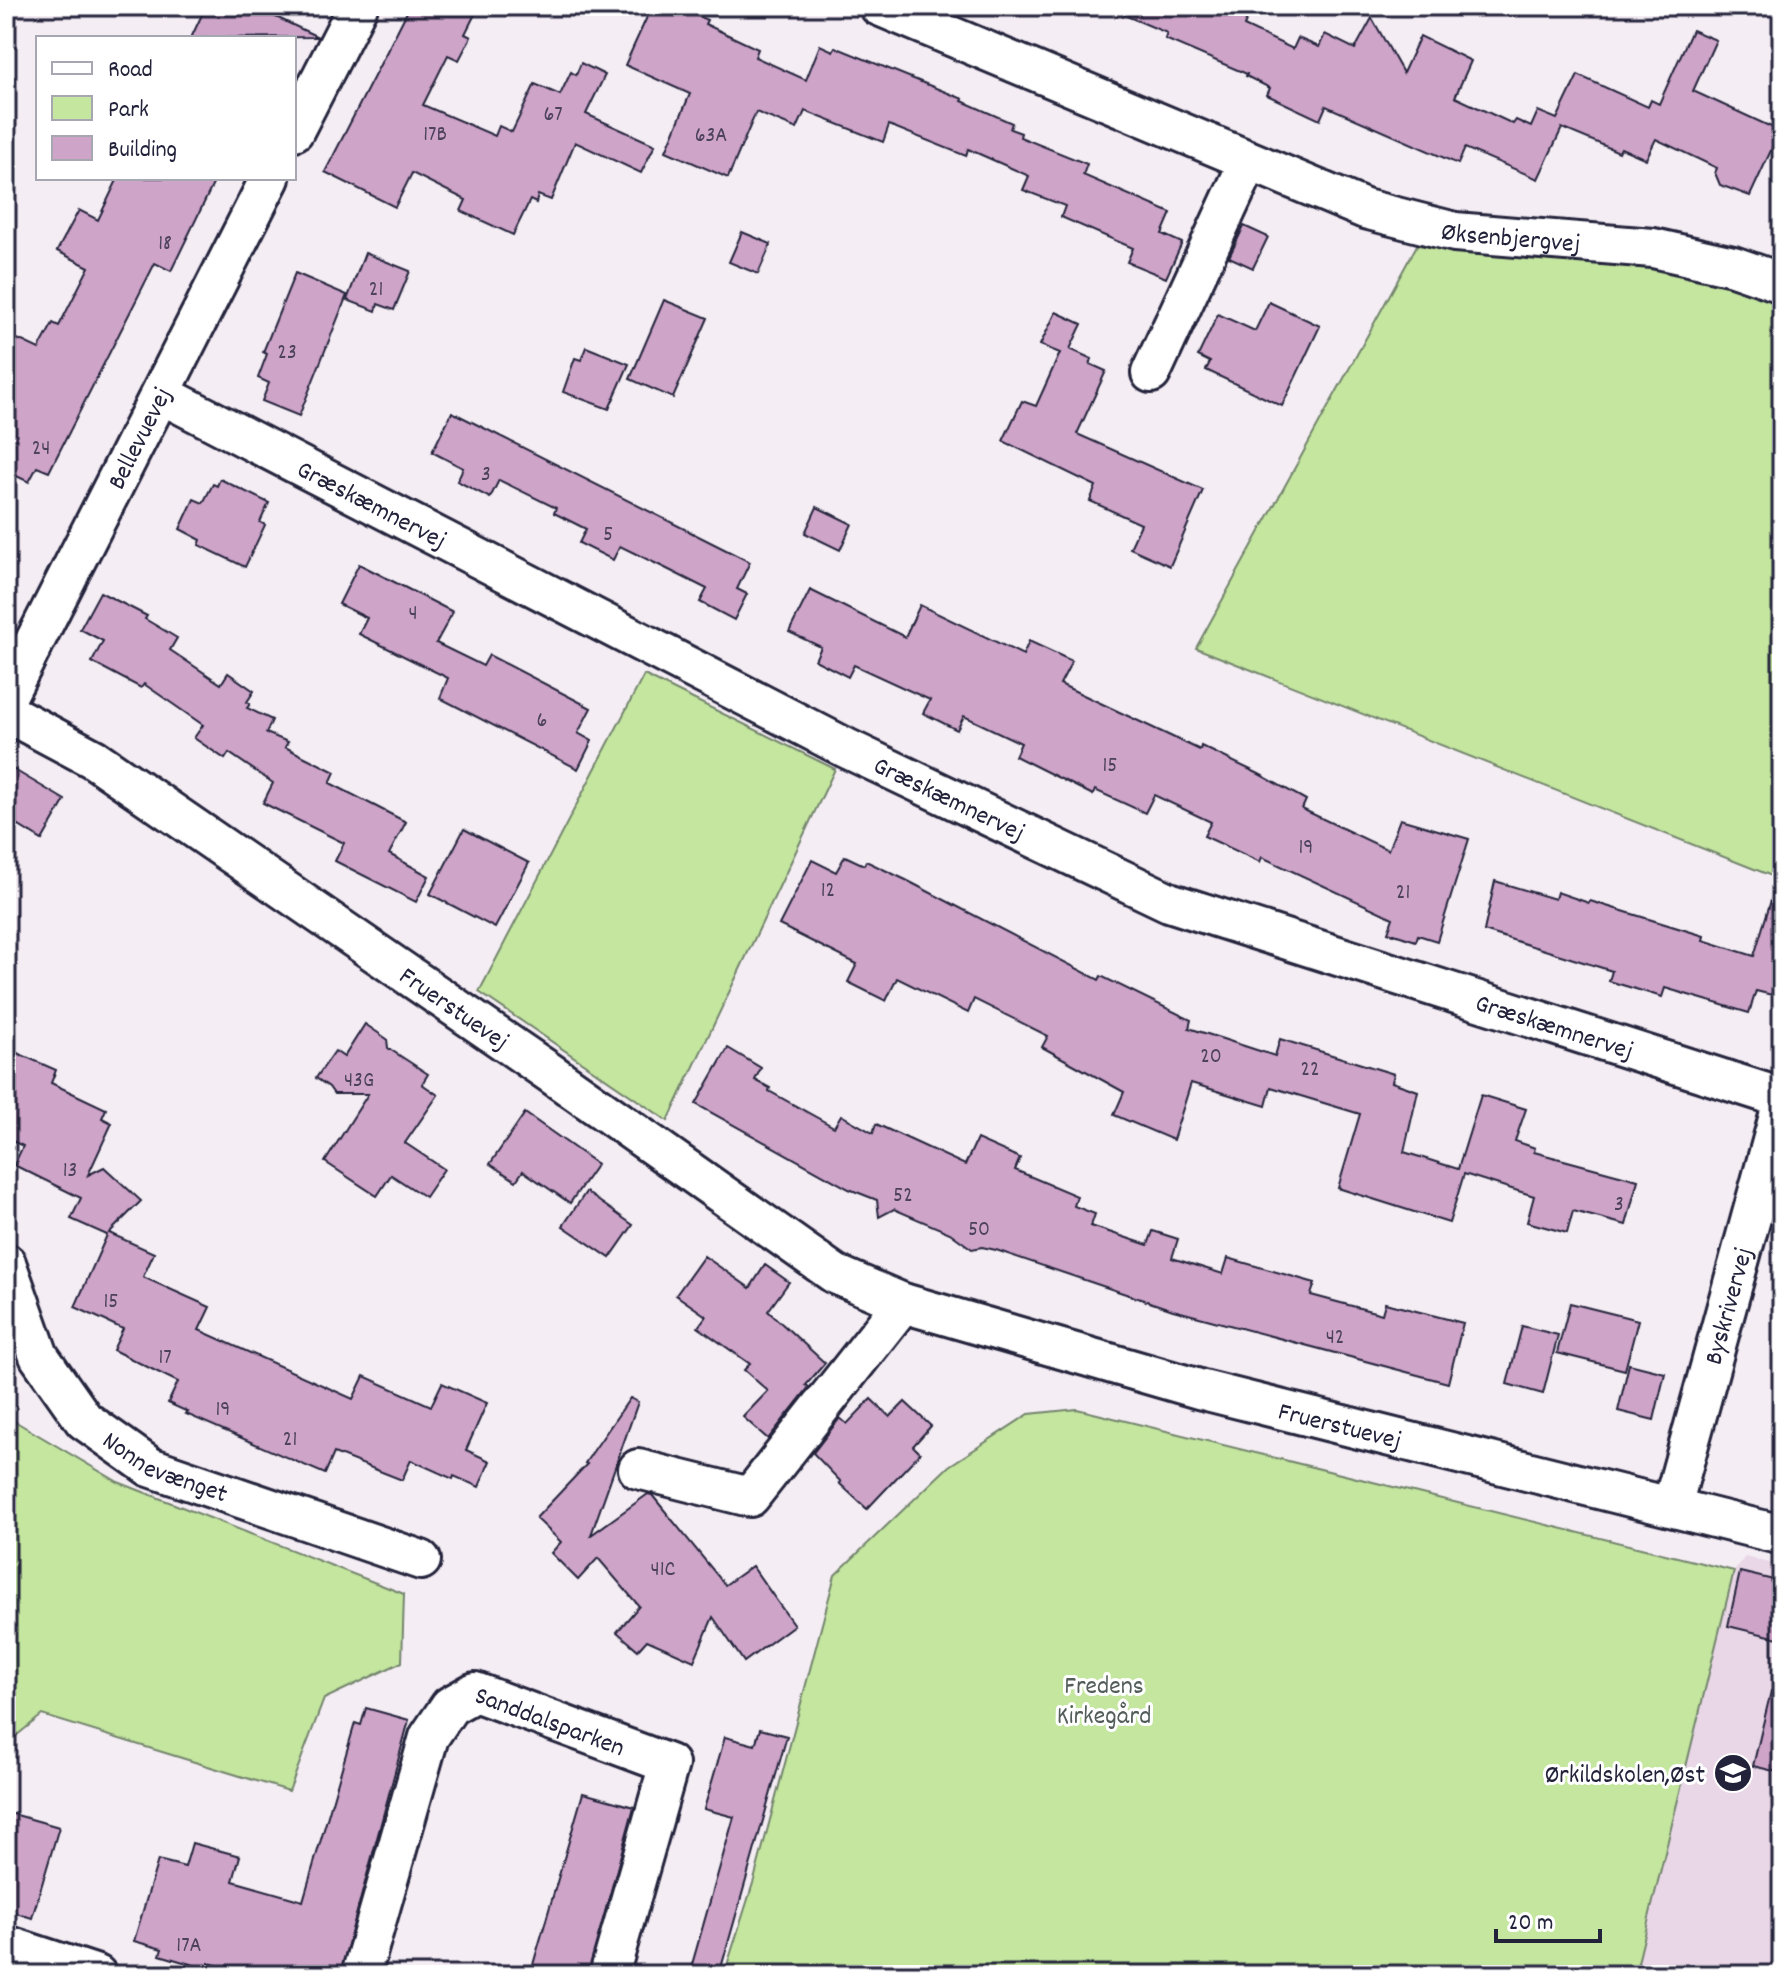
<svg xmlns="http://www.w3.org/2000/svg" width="1788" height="1981" viewBox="0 0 1788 1981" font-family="Dekko,sans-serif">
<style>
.built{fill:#e9d7e7}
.green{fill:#c4e69f;stroke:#73846d;stroke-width:2}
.building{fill:#cea4c9;stroke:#22223b;stroke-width:2}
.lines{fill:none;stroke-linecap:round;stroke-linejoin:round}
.minor-casing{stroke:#22223b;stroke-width:44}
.minor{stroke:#fff;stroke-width:38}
.labels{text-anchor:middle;stroke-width:6;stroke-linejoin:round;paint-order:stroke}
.number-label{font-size:22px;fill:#4d425e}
.street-label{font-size:26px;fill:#22223b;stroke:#fff}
.park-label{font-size:26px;fill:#535d59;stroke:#fff}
.poi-label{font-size:26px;fill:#22223b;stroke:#fff;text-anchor:end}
</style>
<rect width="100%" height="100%" fill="#f5edf4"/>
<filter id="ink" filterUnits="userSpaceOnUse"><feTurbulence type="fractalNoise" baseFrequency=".0125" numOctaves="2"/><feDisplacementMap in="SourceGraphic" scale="16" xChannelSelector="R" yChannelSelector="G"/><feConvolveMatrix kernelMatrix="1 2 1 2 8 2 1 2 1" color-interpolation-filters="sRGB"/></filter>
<g filter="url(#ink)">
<path class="built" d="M1745,1557L1782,1566V1975H1635L1734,1571Z"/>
<g class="green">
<path d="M1417,245C1452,249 1486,255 1521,258C1610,265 1699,266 1782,303V880L1196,648Z"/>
<path d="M644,675L835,769L668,1121L479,992Z"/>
<path d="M1077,1409L1734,1571L1635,1975H724L754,1880L835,1575L949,1466L1029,1414Z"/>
<path d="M6,1416L118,1482L404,1594L402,1662L324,1699L289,1791L42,1715L6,1744Z"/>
</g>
<g class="building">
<path d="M206,6H253L318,37L191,38Z"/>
<path d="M410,6H479L465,34L471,37L459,60L448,55L423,105L495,136L499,126L512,132L535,84L560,95L571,72L576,75L581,63L605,75L586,114L655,145L641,173L575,142L551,200L538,195L536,203L530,200L513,235L461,211L466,200L412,173L395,207L325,172Z"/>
<path d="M652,6H700L696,15L707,20L705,24L758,49L755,57L806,80L820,45L833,51L835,47L963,99L962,101L1012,123L1010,129L1021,133L1020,137L1087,164L1083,175L1171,213L1162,234L1182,243L1166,278L1127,262L1133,248L1061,217L1065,206L1023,190L1029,176L968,149L966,156L889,125L883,142L805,111L797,129L756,112L728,178L666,151L690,94L625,65Z"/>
<path d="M1103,6H1253L1244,26L1293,49L1298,38L1319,47L1325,34L1355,49L1372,18L1403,73L1420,36L1471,61L1455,97L1513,124L1516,120L1531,127L1538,111L1557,119L1578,75L1648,107L1651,100L1659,104L1692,30L1716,40L1693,91L1780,131L1750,196L1720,185L1715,173L1717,168L1656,139L1646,159L1621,148L1619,152L1562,128L1538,179L1465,148L1458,164L1326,106L1320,120L1267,95L1270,88L1246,76L1247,74L1165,39L1167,33Z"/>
<path d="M118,178H216L171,271L155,263L49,472L37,467L29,482L6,471V338L16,343L18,339L39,349L53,323L59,326L89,267L57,251L79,210L98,220Z"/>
<path d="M1244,226L1268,237L1253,268L1229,257Z"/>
<path d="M742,232L771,244L758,274L729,262Z"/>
<path d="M365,253L410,271L394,310L378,304L376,311L347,300Z"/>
<path d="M295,273L347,295L299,416L262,401L269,383L258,378L267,354L263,352Z"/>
<path d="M664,300L708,318L673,398L630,379Z"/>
<path d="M1269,302L1320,326L1282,406L1206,370L1210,362L1198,356L1218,314L1255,331Z"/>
<path d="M1056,312L1082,324L1070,349L1092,359L1090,364L1106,371L1077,434L1203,490L1170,566L1130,548L1141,524L1090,501L1096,486L1003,441L1022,401L1036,406L1060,353L1040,345Z"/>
<path d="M586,347L629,364L609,409L563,392L575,358L581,360Z"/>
<path d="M452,412L750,562L737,589L747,594L734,620L700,602L707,589L665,568L620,546L613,560L579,543L586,529L554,513L556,508L499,480L490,498L457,481L463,468L432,452Z"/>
<path d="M220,479L269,503L260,522L265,525L245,567L199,545L201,540L180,529L194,499L203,503L213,484L217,486Z"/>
<path d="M817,507L852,524L840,550L805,533Z"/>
<path d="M359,564L453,612L436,643L483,666L489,655L591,708L578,733L592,741L578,769L440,698L448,678L359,634L367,618L339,604Z"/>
<path d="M810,590L905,637L920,605L1023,655L1029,641L1072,661L1060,684L1200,750L1201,746L1259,774L1306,800L1302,809L1388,850L1400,819L1469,839L1437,941L1418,935L1416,941L1388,932L1393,918L1262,857L1260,862L1204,836L1211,822L1154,795L1145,813L1095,790L1093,795L1015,756L1021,743L964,716L957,730L923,713L930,700L854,665L848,677L815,660L821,647L789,632Z"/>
<path d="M100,592L147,616L145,619L177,638L170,650L221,684L228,673L254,691L247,702L250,704L247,708L272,720L266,733L288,742L285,747L335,772L330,783L406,822L389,854L429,876L416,902L335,861L344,843L263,803L273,783L229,753L225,759L194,738L203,725L144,684L141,688L92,662L103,641L80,629Z"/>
<path d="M6,765L65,800L42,840L6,818Z"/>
<path d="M464,829L529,863L495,928L430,894Z"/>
<path d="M845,856L864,865L866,861L906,880L1099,980L1101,976L1191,1020L1189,1028L1275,1056L1280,1039L1394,1074L1392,1082L1418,1091L1404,1152L1458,1169L1481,1095L1526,1109L1515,1141L1535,1148L1534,1152L1638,1180L1626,1225L1573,1211L1567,1233L1527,1222L1534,1196L1464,1174L1449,1223L1338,1188L1360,1114L1271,1087L1266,1106L1191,1083L1173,1140L1114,1115L1124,1092L1042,1047L1048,1036L974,999L968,1013L897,978L886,1001L848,982L857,964L779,925L812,860L836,872Z"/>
<path d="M1495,881L1555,899L1557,892L1589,903L1590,901L1704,936L1703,940L1754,956L1775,887L1782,888V991L1774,989L1772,995L1756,991L1749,1013L1665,988L1662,997L1609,981L1612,971L1484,931Z"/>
<path d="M365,1024L387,1039L388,1048L428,1074L422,1084L438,1095L405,1143L444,1169L425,1197L391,1175L377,1196L325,1162L368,1094H334L329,1087L316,1078L335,1051L344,1057Z"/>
<path d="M6,1048L56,1070L51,1083L106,1109L102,1118L112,1123L88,1175L104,1167L141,1201L109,1233L154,1253L143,1277L210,1307L199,1330L353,1399L364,1376L431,1406L442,1383L487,1403L466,1450L490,1461L479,1487L454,1476L453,1479L411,1460L402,1480L334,1453L325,1474L186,1414L188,1412L168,1403L178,1382L113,1350L123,1329L75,1307L107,1235L71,1219L81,1198L14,1165L23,1146L6,1138Z"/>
<path d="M728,1048L761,1068L755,1080L770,1088L769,1091L834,1127L841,1115L873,1133L876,1124L965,1165L977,1139L1020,1158L1015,1170L1077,1196L1074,1206L1095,1214L1091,1226L1148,1245L1153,1231L1178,1239L1172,1258L1223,1274L1228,1258L1315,1283L1311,1295L1382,1314L1385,1303L1463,1323L1448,1383L1173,1310L996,1250L982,1247L972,1249L950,1233L894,1209L879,1217L877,1200L849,1189L696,1104Z"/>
<path d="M525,1113L597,1164L570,1203L523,1171L516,1181L490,1164Z"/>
<path d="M586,1192L633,1225L610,1258L563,1226Z"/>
<path d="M704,1256L750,1288L765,1265L789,1282L768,1311L825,1363L806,1385L809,1387L768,1439L743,1417L768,1391L744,1370L750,1364L698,1327L706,1316L676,1295Z"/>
<path d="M1570,1303L1638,1320L1625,1370L1557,1353Z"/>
<path d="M1522,1326L1558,1335L1543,1394L1507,1384Z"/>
<path d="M1629,1364L1665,1373L1654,1420L1618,1411Z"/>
<path d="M630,1398L638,1402L591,1535L648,1494L652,1495L725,1585L752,1566L794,1625L744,1662L713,1617L694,1661L647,1640L638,1650L617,1632L639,1606L598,1558L578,1580L551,1553L561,1542L536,1518L587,1464L585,1463Z"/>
<path d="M871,1399L890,1417L905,1402L931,1426L913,1446L920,1453L867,1509L839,1483L841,1482L813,1453L840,1418L847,1424Z"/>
<path d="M1740,1572L1782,1582V1639L1728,1626Z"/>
<path d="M1771,1691L1782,1692V1773L1753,1766Z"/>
<path d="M366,1708L409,1720L340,1975H250L209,1963L207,1969L160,1955L162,1949L134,1941L158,1860L185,1867L192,1843L240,1856L233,1881L303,1901L355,1723L361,1725Z"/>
<path d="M760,1729L787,1736L719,1975H689L734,1817L704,1809L725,1737L755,1745Z"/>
<path d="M583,1793L634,1807L588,1975H530Z"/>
<path d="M6,1812L59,1827L32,1918L6,1910Z"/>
</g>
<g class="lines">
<g class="minor-casing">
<g id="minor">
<path id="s1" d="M879,6L1365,209L1455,232L1653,248L1733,266L1782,283"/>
<path d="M294,131L358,6"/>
<path d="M1151,373L1249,161"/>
<path id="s2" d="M161,394L846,748L1169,902L1782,1098"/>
<path id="s3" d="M6,698L270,178"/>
<path id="s4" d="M6,712L94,759L549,1072L835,1274L903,1303L1199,1389L1782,1535"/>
<path id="s5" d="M6,1263L39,1356L84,1420L150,1467L421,1560"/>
<path d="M638,1469L750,1497L903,1303"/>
<path id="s6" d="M1672,1506L1782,1105"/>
<path d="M6,1945L97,1975"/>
<path id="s7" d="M361,1975L429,1737L450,1706L475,1692L669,1764L609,1975"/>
</g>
</g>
<use href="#minor" class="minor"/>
</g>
</g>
<defs>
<g id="school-disc" transform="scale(2)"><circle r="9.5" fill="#22223b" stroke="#fff"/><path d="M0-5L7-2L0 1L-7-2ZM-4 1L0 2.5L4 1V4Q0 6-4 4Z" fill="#fff"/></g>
</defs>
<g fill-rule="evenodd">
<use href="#school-disc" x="1733" y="1773"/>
</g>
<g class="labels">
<g class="number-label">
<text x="553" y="120">67</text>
<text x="435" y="140">17B</text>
<text x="711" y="141">63A</text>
<text x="165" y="249">18</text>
<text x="376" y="295">21</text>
<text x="287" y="358">23</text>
<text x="41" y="454">24</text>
<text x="486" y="480">3</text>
<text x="608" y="540">5</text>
<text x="413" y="619">4</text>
<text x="542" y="726">6</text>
<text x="1110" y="771">15</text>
<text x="1306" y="853">19</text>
<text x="828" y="896">12</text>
<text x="1403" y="898">21</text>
<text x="1211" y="1062">20</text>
<text x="1310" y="1075">22</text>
<text x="359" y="1086">43G</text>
<text x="70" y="1176">13</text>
<text x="903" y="1201">52</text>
<text x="1619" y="1210">3</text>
<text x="979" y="1235">50</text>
<text x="111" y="1307">15</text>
<text x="1335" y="1343">42</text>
<text x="165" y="1363">17</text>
<text x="223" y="1415">19</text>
<text x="290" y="1445">21</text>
<text x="663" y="1575">41C</text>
<text x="189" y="1951">17A</text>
</g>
<g class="street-label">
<text dy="9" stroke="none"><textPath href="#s1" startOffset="676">Øksenbjergvej</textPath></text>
<text dy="9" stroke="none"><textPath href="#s3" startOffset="292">Bellevuevej</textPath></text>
<text dy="9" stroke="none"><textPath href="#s2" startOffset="238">Græskæmnervej</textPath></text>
<text dy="9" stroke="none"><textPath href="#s2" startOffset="886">Græskæmnervej</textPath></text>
<text dy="9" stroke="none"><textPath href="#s4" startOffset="538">Fruerstuevej</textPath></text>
<text dy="9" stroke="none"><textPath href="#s2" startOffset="1534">Græskæmnervej</textPath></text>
<text dy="9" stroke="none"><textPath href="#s6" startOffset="208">Byskrivervej</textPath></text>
<text dy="9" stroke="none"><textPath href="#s4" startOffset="1530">Fruerstuevej</textPath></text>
<text dy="9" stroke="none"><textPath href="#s5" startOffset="272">Nonnevænget</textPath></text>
<text dy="9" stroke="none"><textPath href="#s7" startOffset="394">Sanddalsparken</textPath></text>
</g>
<g class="park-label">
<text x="1104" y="1693">Fredens<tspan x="1104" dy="30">Kirkegård</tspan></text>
</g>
<g class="poi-label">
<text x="1705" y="1782">Ørkildskolen,Øst</text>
</g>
</g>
<rect width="1788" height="1981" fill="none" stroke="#fff" stroke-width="32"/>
<rect x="16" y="16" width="1756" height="1949" fill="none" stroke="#22223b" stroke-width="3" filter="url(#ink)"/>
<rect x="36" y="36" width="260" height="144" fill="#ffffff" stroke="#a7a7b1" stroke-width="2"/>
<rect x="52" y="62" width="40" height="12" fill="#ffffff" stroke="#a7a7b1" stroke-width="2"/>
<text x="108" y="76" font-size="24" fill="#22223b">Road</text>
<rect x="52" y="96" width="40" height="24" fill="#c4e69f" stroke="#a7a7b1" stroke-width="2"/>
<text x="108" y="116" font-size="24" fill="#22223b">Park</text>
<rect x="52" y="136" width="40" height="24" fill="#cea4c9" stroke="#a7a7b1" stroke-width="2"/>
<text x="108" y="156" font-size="24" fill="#22223b">Building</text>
<path d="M1496 1929v12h104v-12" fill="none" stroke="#22223b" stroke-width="4"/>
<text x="1508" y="1929" font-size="24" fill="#22223b" stroke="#ffffff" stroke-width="6" paint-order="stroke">20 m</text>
</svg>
